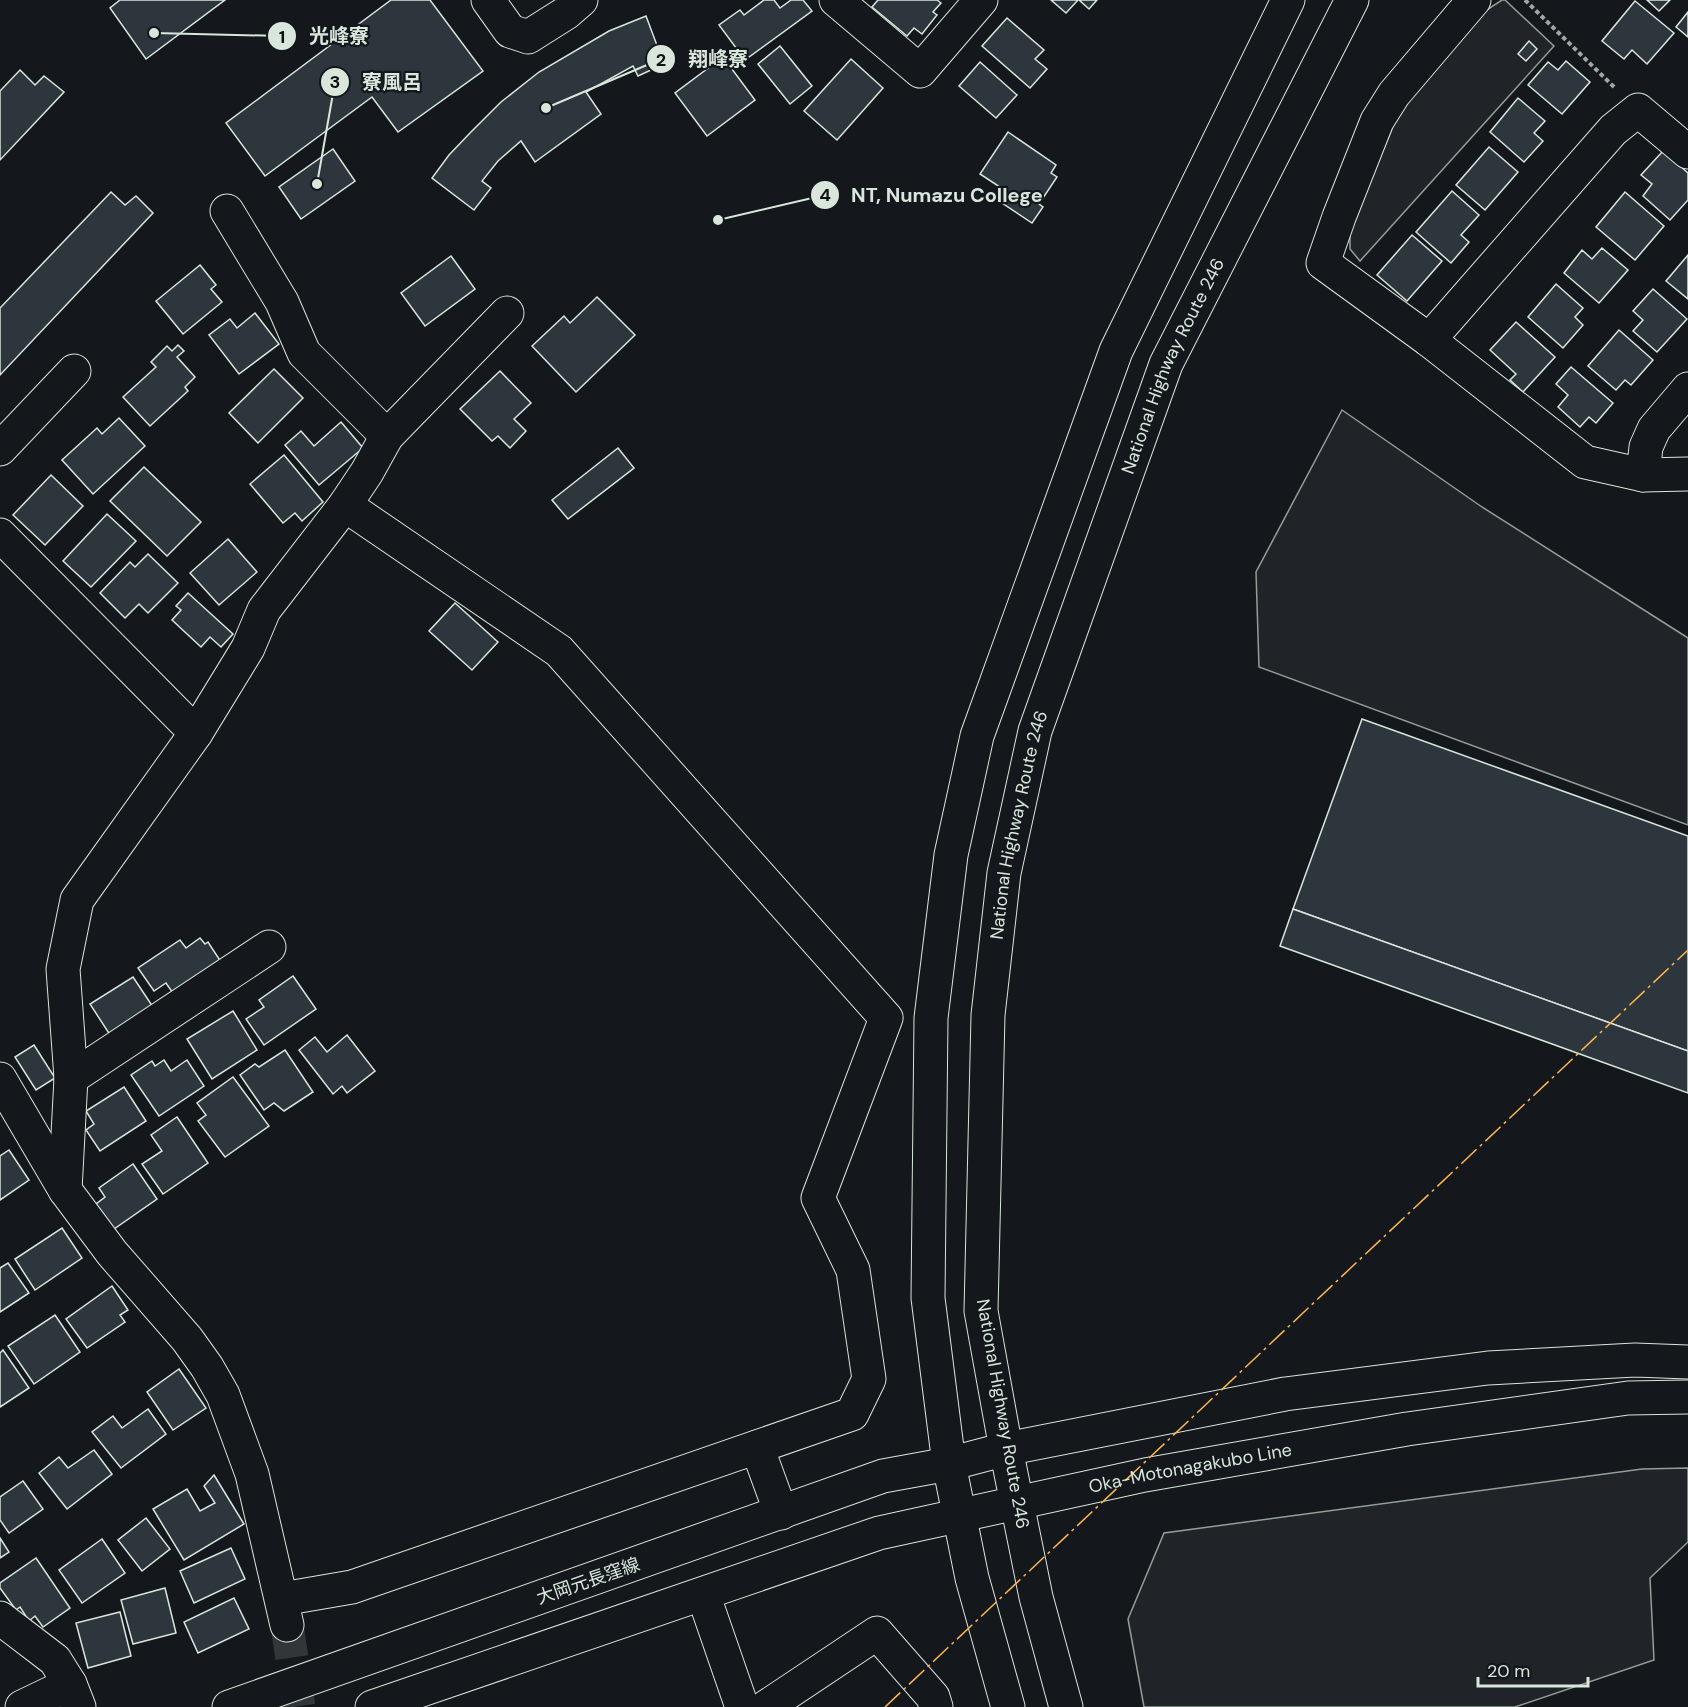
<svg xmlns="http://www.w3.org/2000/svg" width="1688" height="1707" viewBox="0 0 1688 1707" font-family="'DM Sans','Noto Sans JP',sans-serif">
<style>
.green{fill:#202428;stroke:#939e99;stroke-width:1.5}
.building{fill:#2c363c;stroke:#d8e6dc;stroke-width:1.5}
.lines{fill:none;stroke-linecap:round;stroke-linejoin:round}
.minor-tunnel{stroke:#313739;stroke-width:33;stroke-dasharray:33 16;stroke-linecap:butt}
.minor-casing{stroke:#d8e6dc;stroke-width:35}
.major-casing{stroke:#d8e6dc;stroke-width:35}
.highway-casing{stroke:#d8e6dc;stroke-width:35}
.path{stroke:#9da8a2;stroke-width:4;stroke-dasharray:4.5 3;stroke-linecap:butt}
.minor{stroke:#14181c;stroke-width:33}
.major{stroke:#14181c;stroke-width:33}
.highway{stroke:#14181c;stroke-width:33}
.power{stroke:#ffb74d;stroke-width:1.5;stroke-dasharray:21 4.5 3 4.5;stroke-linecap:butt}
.labels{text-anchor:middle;stroke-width:4.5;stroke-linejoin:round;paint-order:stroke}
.street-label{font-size:18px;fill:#d8e6dc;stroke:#14181c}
.leader{fill:none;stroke:#d8e6dc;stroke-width:2}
.callout-dot{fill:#d8e6dc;stroke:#14181c;stroke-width:2}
.mark-label{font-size:18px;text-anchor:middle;font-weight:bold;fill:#111}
.callout-label{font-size:20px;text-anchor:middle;font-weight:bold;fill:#d8e6dc;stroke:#14181c;stroke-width:4.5;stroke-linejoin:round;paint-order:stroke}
</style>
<rect width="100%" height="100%" fill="#14181c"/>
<g class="green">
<path d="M1502,0H1505L1554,46L1360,261L1350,249V231L1401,107L1485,11Z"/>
<path d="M1342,410L1482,507L1688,638V825L1259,667L1256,572Z"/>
<path d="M1688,1468V1542L1650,1578L1654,1660L1515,1707H1144L1128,1619L1164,1533L1642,1469Z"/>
</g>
<g class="building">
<path d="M120,0H225L146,59L110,8Z"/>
<path d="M391,0H430L483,71L398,132L372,97L265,176L226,123Z"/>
<path d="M764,0H774L780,8L791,0H803L812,11L745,60L719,25L740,10L744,15Z"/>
<path d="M878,0H937L941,3L933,12L937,15L922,34L914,28L907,36L872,7Z"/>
<path d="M1051,0H1078L1066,13Z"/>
<path d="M1079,0H1097L1089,9Z"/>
<path d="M1647,0H1670L1659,11Z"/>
<path d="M1635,1L1674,33L1647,64L1632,50L1624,59L1602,41Z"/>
<path d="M1688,12V37L1676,27Z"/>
<path d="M646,16L664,64L638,76L633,66L586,92L601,114L535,162L521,141L498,161L482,181L491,188L474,210L432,178L449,155L470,133L501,102L539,72L609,31Z"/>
<path d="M1007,18L1044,50L1035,59L1047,69L1030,88L982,46Z"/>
<path d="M1529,41L1537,49L1526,61L1518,54Z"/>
<path d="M780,46L812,86L790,104L758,64Z"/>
<path d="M723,57L755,100L707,136L675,93Z"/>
<path d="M851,59L883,88L837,140L804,111Z"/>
<path d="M1566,61L1590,82L1562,114L1528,85L1548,62L1558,70Z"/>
<path d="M980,62L1017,95L996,118L959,86Z"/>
<path d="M20,70L35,85L44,76L64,92L0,160V91Z"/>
<path d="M1518,98L1545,121L1534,133L1543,141L1524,162L1490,132Z"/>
<path d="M1008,132L1056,165L1051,173L1057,177L1039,204L1043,207L1032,223L999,201L1006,191L980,174Z"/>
<path d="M1489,147L1518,172L1485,210L1456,185Z"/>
<path d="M333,149L355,181L301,219L279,187Z"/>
<path d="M1663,151L1688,173V200L1670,220L1643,196L1652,184L1641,175Z"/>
<path d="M1452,191L1479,215L1461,235L1469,242L1451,263L1416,232Z"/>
<path d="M111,192L125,205L136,196L153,213L0,375V308Z"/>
<path d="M1625,192L1664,226L1635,260L1596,227Z"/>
<path d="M1412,235L1442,261L1407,301L1377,275Z"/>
<path d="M1602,248L1628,270L1599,303L1564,273L1582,250L1592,259Z"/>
<path d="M1688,255V299L1666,281Z"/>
<path d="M451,256L475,289L425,326L401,293Z"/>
<path d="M200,265L216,285L211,289L222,302L183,334L156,301Z"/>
<path d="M1556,284L1583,308L1575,317L1583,325L1563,348L1528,317Z"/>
<path d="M1653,289L1687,319L1657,352L1633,331L1643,320L1633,311Z"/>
<path d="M597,297L635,335L576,392L532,346L564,316L570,323Z"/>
<path d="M255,313L279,344L239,374L209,335L230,319L237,328Z"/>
<path d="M1516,322L1555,357L1523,392L1510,380L1516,374L1490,350Z"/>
<path d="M1619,330L1653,360L1631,385L1625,380L1616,390L1588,366Z"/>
<path d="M178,345L184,351L177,357L195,377L185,387L188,391L150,426L123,397L156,367L151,362L167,346L172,351Z"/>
<path d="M1571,367L1613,403L1596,423L1589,417L1580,427L1558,407L1568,395L1556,384Z"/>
<path d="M274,369L303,398L258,443L229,413Z"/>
<path d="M500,371L531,403L514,419L526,431L510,448L498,436L492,441L460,409Z"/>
<path d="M119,418L145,446L93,494L62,460L97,428L102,434Z"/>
<path d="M341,422L363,448L319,485L285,445L301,431L314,446Z"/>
<path d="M618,448L634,468L568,519L552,500Z"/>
<path d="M284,455L323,502L302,521L295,513L283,523L250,484Z"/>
<path d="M144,467L201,522L167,556L110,501Z"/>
<path d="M51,475L83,506L45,545L13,515Z"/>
<path d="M107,514L136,541L91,587L63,561Z"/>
<path d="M228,539L257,572L219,605L190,573Z"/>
<path d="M148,554L178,583L148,613L139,604L125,618L100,593L130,562L135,567Z"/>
<path d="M188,593L233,634L221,647L210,637L201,647L172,620L181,610L176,606Z"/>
<path d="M455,603L498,642L472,670L429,631Z"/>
<path d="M1362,719L1688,836V1051L1293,909Z"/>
<path d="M1293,909L1688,1051V1093L1280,946Z"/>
<path d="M200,938L205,944L208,942L223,965L175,996L166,983L154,991L138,968L180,940L186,948Z"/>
<path d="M293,976L316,1009L264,1045L246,1019L264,1007L259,1000Z"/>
<path d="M133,977L155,1010L112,1038L90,1004Z"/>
<path d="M233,1011L257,1050L212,1079L187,1039Z"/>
<path d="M347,1035L375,1071L347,1093L342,1086L333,1094L299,1050L315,1037L327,1052Z"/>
<path d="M34,1045L55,1078L36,1090L15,1057Z"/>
<path d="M285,1050L313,1092L284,1111L274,1103L264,1110L240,1075L255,1064L259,1067Z"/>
<path d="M164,1060L171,1071L187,1060L204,1086L159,1116L131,1075L152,1061L155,1066Z"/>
<path d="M233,1077L269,1126L225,1157L198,1121L206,1115L197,1103Z"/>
<path d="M124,1087L146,1121L100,1151L86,1130L94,1124L86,1111Z"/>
<path d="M177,1117L208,1163L163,1194L142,1164L162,1151L151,1135Z"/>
<path d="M9,1150L29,1180L0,1200V1156Z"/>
<path d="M133,1164L157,1199L114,1229L96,1204L105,1197L99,1188Z"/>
<path d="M62,1228L82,1258L35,1290L15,1259Z"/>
<path d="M8,1263L29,1293L0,1312V1268Z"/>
<path d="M112,1286L128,1310L120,1315L125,1322L87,1348L66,1319Z"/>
<path d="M55,1315L80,1352L34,1384L8,1346Z"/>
<path d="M3,1350L29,1388L0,1407V1353Z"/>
<path d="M179,1369L206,1408L173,1430L147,1392Z"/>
<path d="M148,1409L166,1434L121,1468L92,1432L113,1416L122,1428Z"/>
<path d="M94,1450L112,1474L67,1509L39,1473L59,1457L68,1468Z"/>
<path d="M214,1475L244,1524L184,1560L153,1509L187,1489L200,1511L215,1503L204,1486Z"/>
<path d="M23,1481L43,1509L9,1533L0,1520V1497Z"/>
<path d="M146,1518L170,1549L142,1571L118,1540Z"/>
<path d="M0,1538L9,1552L0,1558Z"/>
<path d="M102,1539L125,1573L82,1603L59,1570Z"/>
<path d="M231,1548L245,1579L194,1603L180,1571Z"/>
<path d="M36,1558L70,1608L43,1627L35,1616L29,1621L20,1607L16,1610L0,1588V1583Z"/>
<path d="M165,1588L176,1633L133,1644L121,1600Z"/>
<path d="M234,1598L249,1629L198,1653L184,1622Z"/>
<path d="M120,1612L131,1656L88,1668L76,1623Z"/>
</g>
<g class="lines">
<path class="minor-tunnel" d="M287,1625L299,1707"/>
<g class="minor-casing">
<g id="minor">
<path d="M488,0L510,31L528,37L566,13L581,0"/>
<path d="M836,0L920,71L981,0"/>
<path d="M1474,0L1394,94L1377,121L1339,217L1323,263L1429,340L1585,462L1643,475L1688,474"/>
<path d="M227,211L282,302L304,353L387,436"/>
<path d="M1429,340L1613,130L1638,110L1688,152"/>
<path d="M0,449L74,371"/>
<path d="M1643,475L1646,447L1654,429L1688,389"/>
<path d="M0,535L196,733"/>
<path d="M71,1078L269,947"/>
<path d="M0,1079L65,1190L112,1253L187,1339L207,1367L223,1395L252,1474L287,1625"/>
<path d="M65,1190L71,1078L63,969L77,900L196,733L248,648L264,610L345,505L367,472L387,436L507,313"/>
<path d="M757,1447L781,1513"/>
<path d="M703,1594L742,1707"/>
<path d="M282,1599L352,1587L852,1414L869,1379L853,1270L818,1198L886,1018L559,651L345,505"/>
<path d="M0,1618L55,1660L70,1684L79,1707"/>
<path d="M22,1707L70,1684"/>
<path d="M766,1707L877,1633L933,1697L936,1707"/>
</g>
</g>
<g class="major-casing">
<g id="major">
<path d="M229,1707L883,1476L949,1464L1006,1449L1285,1394L1488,1368L1635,1360L1688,1362"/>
<path id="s1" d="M372,1707L879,1533L1145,1475L1407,1429L1628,1398L1688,1397"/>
</g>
</g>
<g class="highway-casing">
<g id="highway">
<path d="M1008,1707L972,1578L949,1464L928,1298L931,1018L951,855L977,736L1116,351L1288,0"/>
<path id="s2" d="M1066,1707L1036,1597L1006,1449L981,1311L988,1015L1004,873L1035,731L1166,364L1352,0"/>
</g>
</g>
<path class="path" d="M1525,0L1614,87"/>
<use href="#minor" class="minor"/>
<use href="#major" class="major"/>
<use href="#highway" class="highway"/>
<path class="power" d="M885,1707L1688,950"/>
</g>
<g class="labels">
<g class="street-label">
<text dy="6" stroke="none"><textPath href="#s2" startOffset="1380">National Highway Route 246</textPath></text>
<text dy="6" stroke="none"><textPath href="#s2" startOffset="894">National Highway Route 246</textPath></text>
<text transform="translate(1003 1414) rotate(80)" y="6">National Highway Route 246</text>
<text dy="6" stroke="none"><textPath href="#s1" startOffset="854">Oka-Motonagakubo Line</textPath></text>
<text transform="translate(588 1581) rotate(-19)" y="6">大岡元長窪線</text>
</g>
</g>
<path class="leader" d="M154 33L282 36M546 108L661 59M317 184L335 82M718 220L825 195"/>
<g class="callout-dot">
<circle cx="154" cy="33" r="6"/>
<circle cx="546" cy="108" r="6"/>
<circle cx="317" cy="184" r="6"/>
<circle cx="718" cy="220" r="6"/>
<circle cx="282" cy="36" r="15"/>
<circle cx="661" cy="59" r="15"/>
<circle cx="335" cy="82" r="15"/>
<circle cx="825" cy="195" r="15"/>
</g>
<g class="mark-label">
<text x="282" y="43">1</text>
<text x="661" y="66">2</text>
<text x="335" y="88">3</text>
<text x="825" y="201">4</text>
</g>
<g class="callout-label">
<text x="339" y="43">光峰寮</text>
<text x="718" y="66">翔峰寮</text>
<text x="392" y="89">寮風呂</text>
<text x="947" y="202">NT, Numazu College</text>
</g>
<path d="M1478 1677v9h110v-9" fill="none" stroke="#d8e6dc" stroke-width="3"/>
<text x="1487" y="1677" font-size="18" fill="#d8e6dc" stroke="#14181c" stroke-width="4.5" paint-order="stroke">20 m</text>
</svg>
